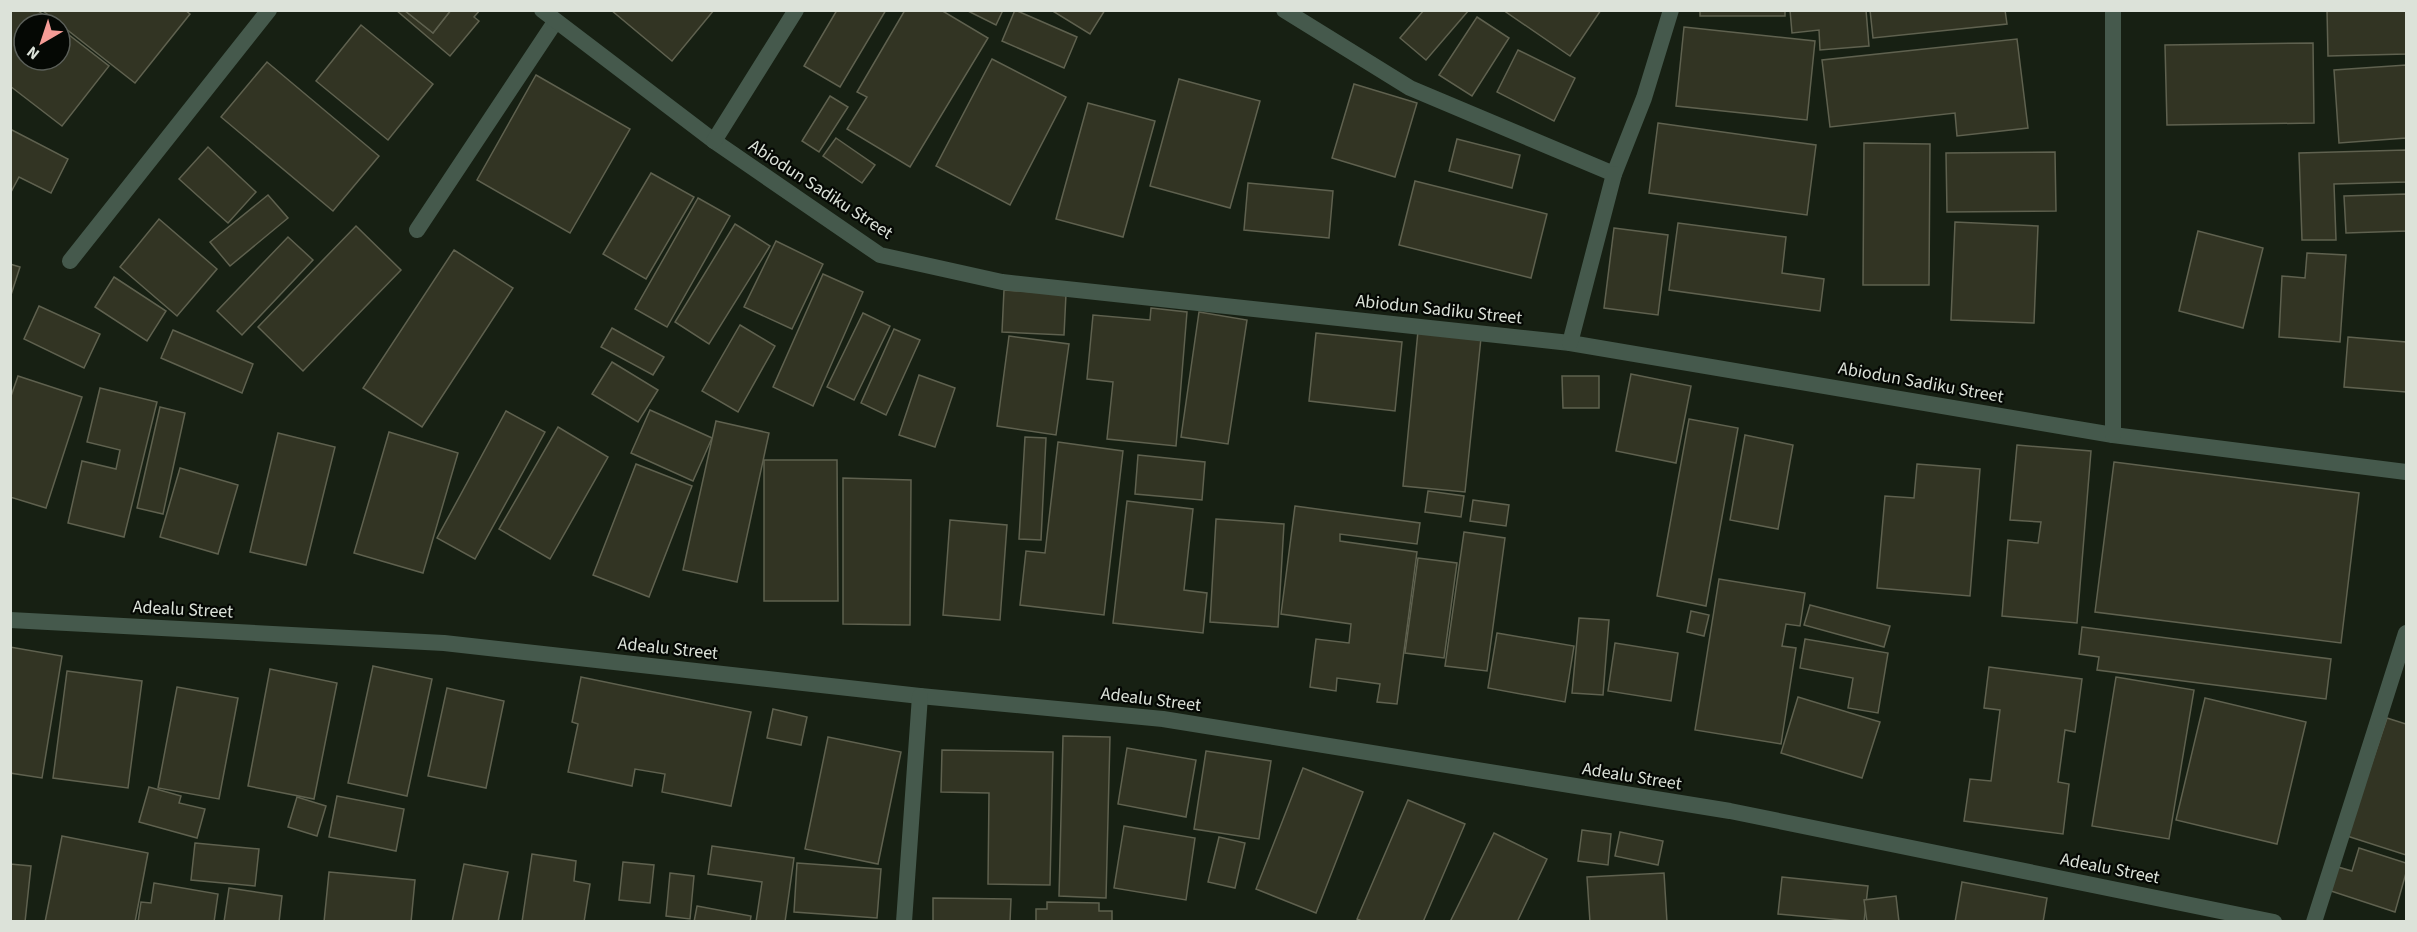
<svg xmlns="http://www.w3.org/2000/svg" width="2417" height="932" viewBox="0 0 2417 932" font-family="'Source Sans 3',sans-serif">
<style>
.building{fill:#323423;stroke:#5f614f;stroke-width:1.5}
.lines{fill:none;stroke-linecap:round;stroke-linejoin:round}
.service{stroke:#45594c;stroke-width:16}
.minor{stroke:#45594c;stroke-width:16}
.labels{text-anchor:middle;stroke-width:4.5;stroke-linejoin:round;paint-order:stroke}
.street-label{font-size:18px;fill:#dce2d9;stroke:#050804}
</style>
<rect width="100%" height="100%" fill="#172013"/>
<g class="building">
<path d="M10,10H37L55,24H24V60H60V28L109,66L62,126L10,86Z"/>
<path d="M42,10H185L190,14L135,83Z"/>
<path d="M396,10H404L433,33L451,10H480L474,17L479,21L450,56Z"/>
<path d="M404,10H451L433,33Z"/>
<path d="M611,10H714L672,61Z"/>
<path d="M837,10H886L840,87L804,66Z"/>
<path d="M905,10H941L988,38L910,167L847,129L867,97L857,92Z"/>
<path d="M966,10H1003L996,25Z"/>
<path d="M1015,10L1077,37L1064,68L1002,41Z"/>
<path d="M1051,10H1105L1090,34Z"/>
<path d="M1424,10H1469L1426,60L1400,38Z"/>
<path d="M1503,10H1601L1570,56Z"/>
<rect x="1700" y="10" width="85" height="6"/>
<path d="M1790,10H1866L1869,46L1820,50L1819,30L1792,33Z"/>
<path d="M1870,10H2005L2007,24L1873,38Z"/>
<path d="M2327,10H2406V54L2328,56Z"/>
<path d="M1477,17L1509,38L1472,96L1439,75Z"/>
<path d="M361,25L433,84L388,140L316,81Z"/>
<path d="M1684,27L1815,41L1807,120L1676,106Z"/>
<path d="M2017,39L2028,128L1957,136L1955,113L1830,127L1822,60Z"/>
<path d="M2313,43L2314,123L2167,125L2165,45Z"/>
<path d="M1518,50L1575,78L1554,121L1497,92Z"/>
<path d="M992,59L1066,97L1010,205L936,166Z"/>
<path d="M267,62L379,156L333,211L221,117Z"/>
<path d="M2406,65V138L2339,143L2334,70Z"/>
<path d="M536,75L630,129L570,233L477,180Z"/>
<path d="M1179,79L1260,101L1230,208L1150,186Z"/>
<path d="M1354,84L1417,103L1395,177L1332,158Z"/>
<path d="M830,96L848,107L819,152L802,141Z"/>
<path d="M1088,103L1155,121L1123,237L1056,219Z"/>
<path d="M1658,123L1816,145L1807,215L1649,193Z"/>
<path d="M10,129L68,159L51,193L19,177L10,194Z"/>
<path d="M836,138L875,165L862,183L823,156Z"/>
<path d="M1457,139L1520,155L1512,188L1449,171Z"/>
<path d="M1864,143L1930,144L1929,285H1863Z"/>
<path d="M208,147L256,192L228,223L179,179Z"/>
<path d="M2406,150V182L2334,184L2336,240H2302L2299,153Z"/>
<path d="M2055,152L2056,211L1947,212L1946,153Z"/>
<path d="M651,173L694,197L646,279L603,254Z"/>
<path d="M1415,181L1547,214L1531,278L1399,245Z"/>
<path d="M1248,183L1333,191L1329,238L1244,230Z"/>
<path d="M2406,194V231L2346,233L2344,196Z"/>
<path d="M268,195L288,218L230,266L210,242Z"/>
<path d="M698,198L730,216L667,327L635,309Z"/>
<path d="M159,219L217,269L177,316L120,267Z"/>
<path d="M1955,222L2038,226L2034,323L1951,320Z"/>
<path d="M1678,223L1786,237L1782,273L1824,279L1820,311L1669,290Z"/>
<path d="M735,224L770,246L709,344L675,322Z"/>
<path d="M356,226L401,270L303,371L258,327Z"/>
<path d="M1614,228L1668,235L1658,315L1604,308Z"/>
<path d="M2198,231L2263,248L2243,328L2179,311Z"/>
<path d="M288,237L313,260L242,335L217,311Z"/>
<path d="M776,241L823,264L792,329L744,307Z"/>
<path d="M454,250L513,288L422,427L363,388Z"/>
<path d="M2307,253L2346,255L2340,342L2279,337L2282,276L2305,278Z"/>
<path d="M10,264L20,267L10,298Z"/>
<path d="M823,274L863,292L813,406L773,387Z"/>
<path d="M114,277L166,311L147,341L95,307Z"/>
<path d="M1004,290L1066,294L1064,335L1002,332Z"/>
<path d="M39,306L100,334L84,368L24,339Z"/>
<path d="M1151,308L1187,312L1176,446L1107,439L1113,382L1087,379L1093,315L1150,320Z"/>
<path d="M1199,312L1247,320L1228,444L1181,437Z"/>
<path d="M863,313L890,326L854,400L827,387Z"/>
<path d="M740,325L775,346L738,412L702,391Z"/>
<path d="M612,328L664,357L653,375L601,347Z"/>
<path d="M894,329L920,340L886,415L861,403Z"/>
<path d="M173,330L253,364L242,393L161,358Z"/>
<path d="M1418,331L1481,338L1465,492L1403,486Z"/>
<path d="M1316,333L1402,342L1395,411L1309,401Z"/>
<path d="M1009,336L1069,344L1056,435L997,426Z"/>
<path d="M2348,337L2406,342V392L2344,387Z"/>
<path d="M612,362L658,390L638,422L592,394Z"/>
<path d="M1631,374L1691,386L1676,463L1616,451Z"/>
<path d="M919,375L955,388L935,447L899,435Z"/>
<path d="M18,376L82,397L46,508L10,497V399Z"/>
<path d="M1562,376H1599V408H1563Z"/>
<path d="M100,388L157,402L124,537L68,523L82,461L116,469L120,450L87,442Z"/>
<path d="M160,407L185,413L163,514L137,508Z"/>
<path d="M650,410L712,438L693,481L631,453Z"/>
<path d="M506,411L545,432L475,559L437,538Z"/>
<path d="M1689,419L1738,428L1706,606L1657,596Z"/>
<path d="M716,421L769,433L737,582L683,570Z"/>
<path d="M558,427L608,457L550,559L499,529Z"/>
<path d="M389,432L458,453L423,573L354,553Z"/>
<path d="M278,433L335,447L306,565L250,552Z"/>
<path d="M1745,435L1793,445L1778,529L1730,520Z"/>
<path d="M1025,437L1046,438L1041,540L1019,539Z"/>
<path d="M1058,442L1123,451L1104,615L1020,605L1026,551L1045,553Z"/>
<path d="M2017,445L2091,451L2077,623L2002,616L2008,540L2038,543L2041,522L2010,520Z"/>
<path d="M1138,455L1205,462L1202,500L1135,494Z"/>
<path d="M764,460H837L838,601H764Z"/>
<path d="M2114,462L2359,493L2341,643L2095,612Z"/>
<path d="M636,464L692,486L649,597L593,575Z"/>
<path d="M1917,464L1980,469L1970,596L1877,588L1885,496L1914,498Z"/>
<path d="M180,468L238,485L218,554L160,537Z"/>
<path d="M843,478L911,480L910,625L843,624Z"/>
<path d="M1428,491L1464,496L1461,517L1425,512Z"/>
<path d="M1473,500L1509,505L1506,526L1470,521Z"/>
<path d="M1127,501L1193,509L1184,590L1207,593L1203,633L1113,623Z"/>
<path d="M1295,506L1420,523L1417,544L1340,534V541L1417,552L1397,704L1377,702L1380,684L1337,678L1336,691L1310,687L1316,639L1349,643L1351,624L1281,614Z"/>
<path d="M1216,519L1284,524L1278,627L1210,622Z"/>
<path d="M950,520L1007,525L1000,620L943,615Z"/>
<path d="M1464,532L1505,538L1487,671L1445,666Z"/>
<path d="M1418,558L1457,563L1444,658L1405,653Z"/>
<path d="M1719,579L1805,593L1800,626L1786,624L1782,646L1796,648L1781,744L1695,730Z"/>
<path d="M1810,605L1890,626L1884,647L1804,625Z"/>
<path d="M1691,611L1709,615L1704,636L1687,632Z"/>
<path d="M1579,618L1609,620L1603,695L1572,693Z"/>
<path d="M2082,627L2331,659L2326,699L2097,670L2099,657L2079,654Z"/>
<path d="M1497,633L1574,646L1565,702L1488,688Z"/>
<path d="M1805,639L1888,653L1878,713L1848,708L1853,678L1800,668Z"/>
<path d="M1615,643L1678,653L1671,701L1608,691Z"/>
<path d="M10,647L62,656L42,778L10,773Z"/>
<path d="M373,666L432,679L407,796L348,783Z"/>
<path d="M1989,667L2082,679L2075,732L2065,730L2058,782L2069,784L2063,834L1964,821L1970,779L1991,781L2000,710L1984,708Z"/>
<path d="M270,669L337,683L314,799L248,786Z"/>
<path d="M67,671L142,681L128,788L53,778Z"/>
<path d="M581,677L751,712L731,806L662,792L665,774L635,769L632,786L568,772L578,724L572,722Z"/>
<path d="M2116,677L2194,690L2169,839L2092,826Z"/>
<path d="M177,687L238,698L219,799L158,788Z"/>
<path d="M447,688L504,701L486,788L428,776Z"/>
<path d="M1798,697L1880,722L1862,778L1781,753Z"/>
<path d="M2205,698L2306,722L2277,844L2176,820Z"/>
<path d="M773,709L807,717L801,745L767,738Z"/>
<path d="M2387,718L2406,724V855L2347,836Z"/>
<path d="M1063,736L1110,737L1106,898L1059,896Z"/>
<path d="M828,737L901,752L878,864L805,849Z"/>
<path d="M1127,748L1196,760L1186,817L1118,804Z"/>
<path d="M942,750L1053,752L1050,885L988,884L989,793L941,792Z"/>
<path d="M1206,751L1271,761L1259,839L1194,829Z"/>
<path d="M1303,768L1363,792L1316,913L1256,889Z"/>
<path d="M149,787L181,796L179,803L205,809L197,838L139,822Z"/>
<path d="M337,796L404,809L396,851L329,837Z"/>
<path d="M297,797L326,806L317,836L288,827Z"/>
<path d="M1408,800L1465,824L1423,922H1364L1357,919Z"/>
<path d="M1124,826L1195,838L1186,900L1114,888Z"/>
<path d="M1582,830L1611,834L1608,865L1578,861Z"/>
<path d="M1620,832L1663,841L1658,865L1615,856Z"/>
<path d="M1494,833L1547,859L1517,922H1450Z"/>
<path d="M62,836L148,853L135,922H45Z"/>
<path d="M1219,837L1245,843L1235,888L1208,882Z"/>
<path d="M195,843L259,849L255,886L191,880Z"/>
<path d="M712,846L794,858L785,922H756L762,882L708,874Z"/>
<path d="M2359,848L2406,863V873L2395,912L2331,891L2338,867L2352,871Z"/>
<path d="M532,854L576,861L574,881L590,884L584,922H522Z"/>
<path d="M623,862L654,865L650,903L619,900Z"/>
<path d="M797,863L881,869L877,918L794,912Z"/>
<path d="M10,864L31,866L25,922H10Z"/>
<path d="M464,864L508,872L498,922H452Z"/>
<path d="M329,872L415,880L411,922H324Z"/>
<path d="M670,873L694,876L690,919L666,916Z"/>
<path d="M1664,873L1667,922H1590L1587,877Z"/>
<path d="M1782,877L1868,886L1864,922L1778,914Z"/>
<path d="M1962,882L2047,898L2043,922H1955Z"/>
<path d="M154,883L218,894L214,922H138L141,902L151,903Z"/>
<path d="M229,888L282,896L279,922H224Z"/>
<path d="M1896,896L1899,922H1867L1864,900Z"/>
<path d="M933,898L1011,899L1010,922H933Z"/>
<path d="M1047,902L1099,903V911H1112V922H1036V909H1047Z"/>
<path d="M697,906L751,916L750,922H694Z"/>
</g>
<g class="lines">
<path class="service" d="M417,230L555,22"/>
<g class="minor">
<path d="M542,10L714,141L880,255L1002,282L1570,343L2113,435L2406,472"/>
<path d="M1284,10L1410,88L1614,174L1644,98L1671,10"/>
<path d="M714,141L796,10"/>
<path d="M70,261L269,10"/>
<path d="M1570,343L1614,174"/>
<path d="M2113,435V10"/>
<path d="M10,620L444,643L920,696L1163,719L1730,811L2274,922"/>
<path d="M904,922L920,696"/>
<path d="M2314,922L2406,633"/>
</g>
</g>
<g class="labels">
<g class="street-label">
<text transform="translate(821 189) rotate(33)" y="6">Abiodun Sadiku Street</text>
<text transform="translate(1439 309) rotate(6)" y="6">Abiodun Sadiku Street</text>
<text transform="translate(1921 382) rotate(10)" y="6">Abiodun Sadiku Street</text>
<text transform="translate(183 609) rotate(3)" y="6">Adealu Street</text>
<text transform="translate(668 648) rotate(6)" y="6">Adealu Street</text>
<text transform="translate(1151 699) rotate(7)" y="6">Adealu Street</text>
<text transform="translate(1632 776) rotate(9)" y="6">Adealu Street</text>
<text transform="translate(2110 868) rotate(11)" y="6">Adealu Street</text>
</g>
</g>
<rect width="2417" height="932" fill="none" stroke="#dce2d9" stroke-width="24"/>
<g transform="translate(42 42) rotate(219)"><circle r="28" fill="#050804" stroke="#5b5f59" stroke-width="1.5"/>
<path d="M0-4.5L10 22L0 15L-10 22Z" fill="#f59c96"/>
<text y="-9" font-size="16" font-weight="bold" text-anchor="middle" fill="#dce2d9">N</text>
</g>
</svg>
